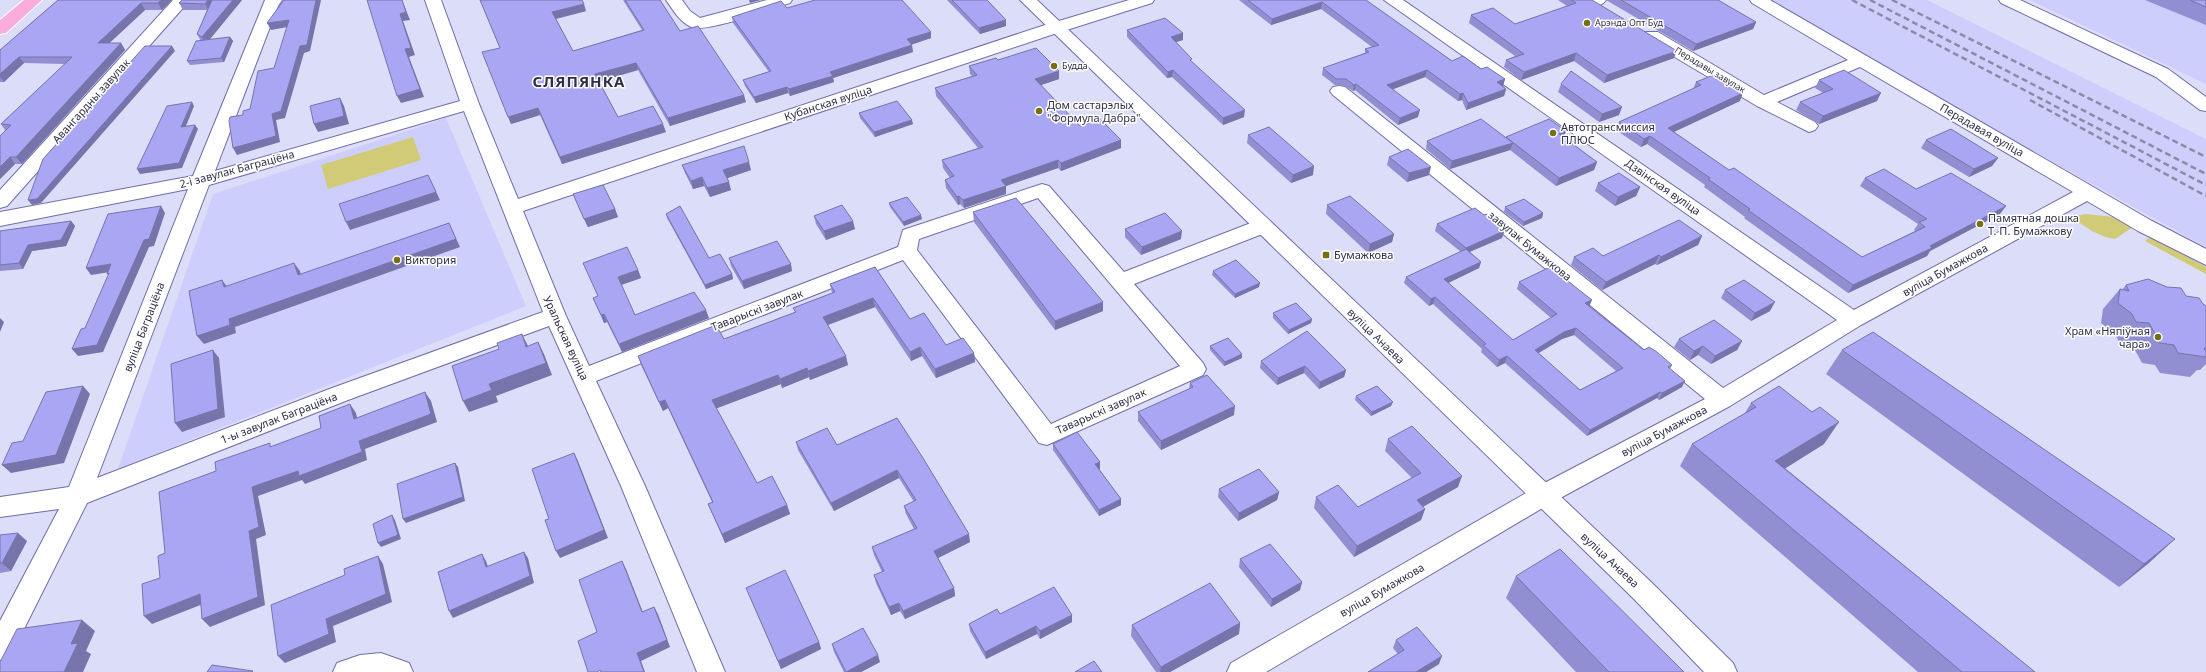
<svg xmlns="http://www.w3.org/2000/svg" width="2206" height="672" viewBox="0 0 2206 672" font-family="'Noto Sans',sans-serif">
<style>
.built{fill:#cecefc}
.green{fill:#d1cb78}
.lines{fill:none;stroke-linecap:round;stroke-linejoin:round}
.minor-casing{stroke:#706dab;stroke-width:2}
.tertiary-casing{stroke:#706dab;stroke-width:2}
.primary-casing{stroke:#fff;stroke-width:2}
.minor{fill:#fff;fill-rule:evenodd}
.tertiary{fill:#fff;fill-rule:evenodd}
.primary{fill:#faaddc;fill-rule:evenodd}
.rail{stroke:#8b8ba6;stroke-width:2.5;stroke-dasharray:6 3.5;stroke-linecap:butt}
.wall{fill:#918fd2;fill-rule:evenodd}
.shaded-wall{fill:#7674ab}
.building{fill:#a9a6f4;stroke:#7674ab;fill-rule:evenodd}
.poi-dot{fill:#777011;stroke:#fff;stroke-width:1.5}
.labels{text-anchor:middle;stroke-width:3;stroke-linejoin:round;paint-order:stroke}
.far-poi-label{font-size:9px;fill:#302f4a;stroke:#fff;text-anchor:start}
.far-street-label{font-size:9px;fill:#302f4a;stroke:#fff}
.street-label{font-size:11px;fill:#302f4a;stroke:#fff}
.poi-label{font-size:11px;fill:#302f4a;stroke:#fff;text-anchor:start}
.district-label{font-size:15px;font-weight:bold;letter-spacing:1px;fill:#302f4a;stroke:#fff}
</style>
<rect width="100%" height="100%" fill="#dcddf8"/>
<g class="built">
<path d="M1760,0H1927L2206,139V247Z"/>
<path d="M2030,0H2206V84L2038,4Z"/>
<path d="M446,118L526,306L118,469L213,194Z"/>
</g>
<g class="green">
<path d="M413,137L421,160L328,189L321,165Z"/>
<path d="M2086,214L2114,217L2133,227L2115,239L2105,237L2092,231L2071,217Z"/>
<path d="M2151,236L2206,267V274L2145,241Z"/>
</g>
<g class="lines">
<g class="minor-casing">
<g id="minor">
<path d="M173,0H190L7,206L0,208V190Z"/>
<path d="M265,0H282L278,6L215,171L460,101L425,0H441L479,104L518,199L1042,26L1129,0H1154L1152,3L1054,34L523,211L566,316L589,366L898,247L903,230L1042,184L1049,186L1124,272L1256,221L1263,219L1270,221L1273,226L1270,231L1134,284L1203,363L1206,369L1203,375L1047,445L1039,443L903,260L596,381L645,486L725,672H697L621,486L549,326L348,400L87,503L10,657L0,660V621L59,509L0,517V497L69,487L188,189L0,226V212L193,176ZM464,111L543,312L332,388L97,478L209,185ZM1038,198L1180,366L1051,424L917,250L919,239Z"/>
<path d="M666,0H682L690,11L700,18L767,0H792L790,3C771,9 706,33 691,27C680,22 673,10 666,0Z"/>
<path d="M1384,0H1403L1854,310L2073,192L1860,67L1777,102L1815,122L1818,126L1815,130L1809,132L1757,106L1646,40L1644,36L1646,32H1658L1764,95L1848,60L1752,3L1750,0H1770L2152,221L2206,249V265L2138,231L2087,201L1861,325L1730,406L1551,503L1266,672H1227L1231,663L1533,489L1705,399L1333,95L1330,91L1333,87L1339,86L1345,87L1723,388L1837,320Z"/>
<path d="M1587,0H1606C1602,6 1595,7 1588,5L1586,2Z"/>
<path d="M1999,0H2020L2168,69L2206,97V111L2200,110L2156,77L2001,3Z"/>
<path d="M381,653L409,663L413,672H333L337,663L360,655Z"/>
</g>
</g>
<g class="tertiary-casing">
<path id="tertiary" d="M1020,0H1037L1652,583L1733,663L1737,672H1704L1634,599Z"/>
</g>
<g class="primary-casing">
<path id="primary" d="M24,0H42L6,33L0,34V20Z"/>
</g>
<use href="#minor" class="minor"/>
<use href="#tertiary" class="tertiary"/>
<use href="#primary" class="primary"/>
<g class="rail">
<path d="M1852,0L2206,185"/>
<path d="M1870,0L2206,174"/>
<path d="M1892,0L2206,157"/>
<path d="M2030,100L2206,196"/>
</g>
</g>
<g class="wall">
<path d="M58,0H172L162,10H145L109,43H121L125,50L22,164H15L0,179L5,130L1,124L65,64L24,63L4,82H0V50Z"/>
<path d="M242,0L209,40L230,37L233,41L224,62L190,65L187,61L201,41L197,34L207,10H183L179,3Z"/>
<path d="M480,0L586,11L556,19L573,51L642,30L623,0H660L680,31L746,102L670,126L638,70L599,81L618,117L666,132L562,164L540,115L511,124L500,48Z"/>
<path d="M947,0H987L1006,20V26L980,34Z"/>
<path d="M1239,0H1366L1452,61L1481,69L1505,79L1503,86L1506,89L1504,96L1466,110L1462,100L1458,101L1425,77L1393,89L1418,117L1398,125L1355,90L1353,91L1345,86L1335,85L1322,75L1323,68L1365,53V49L1372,47L1321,9L1271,25Z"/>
<path d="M1558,0H1592L1674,58L1604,83L1574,61L1521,80L1504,67L1506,60L1515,56L1469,23L1471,15L1515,24L1567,6Z"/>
<path d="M1606,0H1718L1756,22L1753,29L1693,51Z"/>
<path d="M2145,0H2206V25Z"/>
<path d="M787,8L931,38L911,44L913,52L833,78L834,82L790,96L788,93L756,103L745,86L743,80L769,72L733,23L732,17Z"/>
<path d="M1127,30L1183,33V40L1176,42L1192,62L1244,117L1223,125L1172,77L1167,78L1127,37Z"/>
<path d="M998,60L1059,71V79L1041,85L1080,126L1121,140V148L1061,171L1058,168L1006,186V194L964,208L960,204L958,205L946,188L945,180L950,178L943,168L942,160L978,148L936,96L935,88L972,76L970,74L969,66Z"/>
<path d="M1819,80L1877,101L1819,124L1796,110L1800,102L1823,93L1815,88Z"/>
<path d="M1696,82L1740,101L1674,132L1729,170L1862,257L1915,231L1914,230L1918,224L1860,186L1865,178L1916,189L2000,214L1930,251L1927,256L1848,293L1744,218L1745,217L1704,187L1705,185L1647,144L1641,147L1616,130L1619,122L1693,89Z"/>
<path d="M1561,84L1619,115L1599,122L1558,92Z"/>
<path d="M859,113L913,124L875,137L860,118Z"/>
<path d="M1248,135L1313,175L1291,183L1247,143Z"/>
<path d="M1506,137H1564L1597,162L1594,170L1556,186L1510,150L1450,169L1426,149L1427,141L1506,138Z"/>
<path d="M1926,140L1998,158L1992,166L1969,177L1921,148Z"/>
<path d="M1389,157L1429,175L1407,182L1387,165Z"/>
<path d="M682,165L751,170L727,178L731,190L710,197L704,186L693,189L685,173Z"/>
<path d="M1598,183L1640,187L1636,196L1615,206L1595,191Z"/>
<path d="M573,194L615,209L618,217L588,227Z"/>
<path d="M889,203L922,219L904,226L890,207Z"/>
<path d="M1327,205L1394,234L1392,242L1368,253L1326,214Z"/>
<path d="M1505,207L1543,213L1542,218L1523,226L1504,212Z"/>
<path d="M973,212L1103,311L1055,330L974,222Z"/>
<path d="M666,214L709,258L732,274L733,279L706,289L667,218Z"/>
<path d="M1484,215L1505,229L1502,238L1470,252L1481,262L1479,268L1448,283L1513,340L1551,318L1517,289L1519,282L1589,306L1644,350L1672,365L1670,369L1682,387L1659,400L1657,398L1587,436L1505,363L1497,367L1481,352L1482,349L1433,304L1429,306L1404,283L1406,277L1461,252L1435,231L1437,224ZM1574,335L1616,371L1580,390L1538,353L1562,339Z"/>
<path d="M814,216L855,229L826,240L816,224Z"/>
<path d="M71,221L75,226L66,246L32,251L23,269L0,271V231Z"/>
<path d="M1125,229L1181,239L1141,255L1125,237Z"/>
<path d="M1702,236L1698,245L1657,265L1655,264L1602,290L1571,265L1574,257L1603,256Z"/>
<path d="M729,258L792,271L744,289L731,266Z"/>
<path d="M875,267L910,319L946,345L974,353L975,362L936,378L922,356L911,361L875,307L828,325L848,365L810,380L809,377L782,388L781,384L716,408L757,483L787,505L790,514L725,543L708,504L712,502L668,408L663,411L641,365L638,356L724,339L795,312L793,308L832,293L830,284Z"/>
<path d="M638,270L641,278L621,285L635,315L709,318L622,352L607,322L604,323L593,298L598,296Z"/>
<path d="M1213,271L1259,287L1235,298L1212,275Z"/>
<path d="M2126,285L2186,296L2206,306V364L2200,370H2197L2190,377L2160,373L2155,365L2142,363L2131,343L2119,342L2115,334L2101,323L2103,309L2120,289L2122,290Z"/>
<path d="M1725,290L1770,311L1751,321L1721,298Z"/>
<path d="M1273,313L1312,319L1311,323L1288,334L1273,318Z"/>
<path d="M1679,339L1742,341L1737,350L1711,364L1698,355L1690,360L1674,347Z"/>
<path d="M1210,346L1242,354V358L1224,366L1210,350Z"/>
<path d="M1842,350L2150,562L2119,587L1826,374Z"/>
<path d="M1261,361L1346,370L1344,377L1319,389L1304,373L1277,385L1260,368Z"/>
<path d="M1190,383L1234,415L1161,450L1138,421V412L1189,389Z"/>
<path d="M1356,396L1391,406L1371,416L1355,400Z"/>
<path d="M1751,403L1824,444L1785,468L2035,672H1918L1680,466L1692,444L1745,413Z"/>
<path d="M897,418L970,542L938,558L954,588L955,596L905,619L900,611L891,615L876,583L874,575L882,572L874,555L872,547L914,529L906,514L904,506L914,502L899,478L834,511L798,450L796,442L837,445Z"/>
<path d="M1388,439L1458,487L1423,507L1425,509L1421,520L1354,557L1314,508L1316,497L1358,507L1412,478L1385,451Z"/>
<path d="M1053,444L1100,462V469H1099L1121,499V505L1099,516L1053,450Z"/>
<path d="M1219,489L1279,492L1277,500L1238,521L1218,497Z"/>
<path d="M0,535L27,541L11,571L0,573Z"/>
<path d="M1240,559L1302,582L1300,590L1271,607L1239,567Z"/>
<path d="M1516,576L1684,672H1576L1506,598Z"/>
<path d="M746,588L819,642L821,649L781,669Z"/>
<path d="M1000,614L1072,622L1040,639L1037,634L986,659L970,631L969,624Z"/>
<path d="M1240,623L1239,634L1170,672H1156L1131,636L1132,625Z"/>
<path d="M1396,640L1439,664L1426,672H1368L1398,654L1393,648Z"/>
<path d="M832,644L880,662L861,672H844L834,652Z"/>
</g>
<g class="shaded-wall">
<path d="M161,0H172L162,10L158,3Z"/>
<path d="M208,0H217L209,10L205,4Z"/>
<path d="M233,0H242L206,44L202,37Z"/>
<path d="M316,0H321L310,51L304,53L285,118L276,120L280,142L237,155L233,148L300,46Z"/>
<path d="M402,0L410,20L403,21L415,55L409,57L424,97L401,103L397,96L405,49L400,14Z"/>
<path d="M749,0H761L750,3Z"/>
<path d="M1322,2L1321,9L1271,25L1272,19Z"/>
<path d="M141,3L145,10L102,50L98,43Z"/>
<path d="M584,4L586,11L555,19L552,12Z"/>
<path d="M289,20L293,26L271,30L267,23Z"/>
<path d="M1006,20V26L980,34L979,28Z"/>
<path d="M1756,22L1753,29L1693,51L1696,44Z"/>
<path d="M931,32V38L908,46L907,39Z"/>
<path d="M1183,33V40L1170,44L1171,37Z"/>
<path d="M230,37L233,41L224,62L221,58Z"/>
<path d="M121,43L125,50L22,164L16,157Z"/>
<path d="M912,45L913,52L833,78L834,82L790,96L789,89L830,72Z"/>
<path d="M172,46L175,51L41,203L32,205L28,200Z"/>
<path d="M1677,51L1674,58L1604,83L1607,75Z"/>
<path d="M1576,53L1574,61L1521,80L1524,72Z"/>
<path d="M19,57L24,63L4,82L0,77V74Z"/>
<path d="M636,63L638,70L598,82L595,74Z"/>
<path d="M1173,70L1172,77L1167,78L1168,72Z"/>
<path d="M1427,70L1425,77L1386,92L1387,85Z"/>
<path d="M1059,71V79L1035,87V79Z"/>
<path d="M1505,79L1503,86L1495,89L1497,82Z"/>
<path d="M1356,84L1355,90L1353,91L1354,85Z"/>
<path d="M787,87L788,93L756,103L754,97Z"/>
<path d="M1506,89L1504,96L1466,110L1468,103Z"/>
<path d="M1463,93L1462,100L1458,101L1460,94Z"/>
<path d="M1743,93L1740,101L1665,136L1668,128Z"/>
<path d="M1881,93L1877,101L1819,124L1823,116Z"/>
<path d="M744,95L746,102L670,126L668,118Z"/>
<path d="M340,98L344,106L349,124L318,132L314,124Z"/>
<path d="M192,102L194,106L184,131L181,127Z"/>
<path d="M1622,107L1619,115L1599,122L1602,114Z"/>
<path d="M538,108L540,115L511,124L508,117Z"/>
<path d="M1245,110L1244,117L1223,125V118Z"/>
<path d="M1420,110L1418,117L1398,125L1400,118Z"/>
<path d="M912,120L913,124L875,137L874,132Z"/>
<path d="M663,124L666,132L562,164L560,157Z"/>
<path d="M195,125L198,129L182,168L140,174L137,169Z"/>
<path d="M1566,131L1563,139L1559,134Z"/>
<path d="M1650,136L1647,144L1641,147L1644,139Z"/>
<path d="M1121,140V148L1061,171V163Z"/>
<path d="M1513,143L1510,150L1450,169L1452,161Z"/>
<path d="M10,157L15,164L0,179V167Z"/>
<path d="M1998,158L1992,166L1969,177L1974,169Z"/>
<path d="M1058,160V168L1006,186V194L964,208L963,200L1001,180Z"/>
<path d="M749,162L751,170L725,179L723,170Z"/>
<path d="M1597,162L1594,170L1556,186L1559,178Z"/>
<path d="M1314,166L1313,175L1291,183L1293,175Z"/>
<path d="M1431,167L1429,175L1407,182L1409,173Z"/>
<path d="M428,175L440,200L350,230L346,222Z"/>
<path d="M702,177L704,186L693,189L691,181Z"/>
<path d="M729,182L731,190L710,197L707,188Z"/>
<path d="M1640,187L1636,196L1615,206L1618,197Z"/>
<path d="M959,196L960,204L958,205L957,197Z"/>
<path d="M161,206L165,213L154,246L149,247L103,352L78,356L72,349L144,240Z"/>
<path d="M2006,206L2000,214L1930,251L1927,256L1848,293L1853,285Z"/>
<path d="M615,209L618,217L588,227L584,219Z"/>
<path d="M1543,213L1542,218L1523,226L1524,222Z"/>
<path d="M921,215L922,219L904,226L903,222Z"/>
<path d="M71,221L75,226L66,246L32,251L23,269L19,263L28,245Z"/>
<path d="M853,221L855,229L826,240L824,231Z"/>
<path d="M449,223L460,247L235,327L236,333L204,344L197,336L229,319Z"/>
<path d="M1505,229L1502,238L1464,254L1466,248Z"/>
<path d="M1182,231L1181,239L1141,255L1142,247Z"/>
<path d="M1394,234L1392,242L1368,253L1370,244Z"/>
<path d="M1702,236L1698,245L1657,265L1661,257Z"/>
<path d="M1659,255L1655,264L1602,290L1606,282Z"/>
<path d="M1481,262L1479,268L1442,286L1444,279Z"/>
<path d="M294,263L300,271L303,283L298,275Z"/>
<path d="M111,264L116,271L91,275L86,268Z"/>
<path d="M791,264L792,271L744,289L742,281Z"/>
<path d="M638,270L641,278L621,285L618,277Z"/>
<path d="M732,274L733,279L706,289L705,285Z"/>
<path d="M222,280L228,288L224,287Z"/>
<path d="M1260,283L1259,287L1235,298V294Z"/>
<path d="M1435,297L1433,304L1429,306L1431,299Z"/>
<path d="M873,298L875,307L825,326L823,317Z"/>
<path d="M1592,300L1589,307L1585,303Z"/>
<path d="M1103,302V311L1055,330V321Z"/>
<path d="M1775,302L1770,311L1751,321L1755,313Z"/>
<path d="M706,310L709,318L622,352L619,344Z"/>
<path d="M604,314L607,322L604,323L601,315Z"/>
<path d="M0,318L4,322L0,332Z"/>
<path d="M1312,319L1311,323L1288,334L1289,330Z"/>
<path d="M1576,328L1574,335L1562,339L1532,357L1535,350L1564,332Z"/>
<path d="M522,334L528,346L532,359L526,347Z"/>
<path d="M1742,341L1737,350L1711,364L1715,356Z"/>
<path d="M538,342L544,354L552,375L496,396L498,402L469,412L463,401L489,384Z"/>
<path d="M1703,346L1698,355L1690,360L1694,351Z"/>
<path d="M920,347L922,356L911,361L910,352Z"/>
<path d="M213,350L219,358L225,417L182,432L175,423Z"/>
<path d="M974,353L975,362L936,378L935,369Z"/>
<path d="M1242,354V358L1224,366L1225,362Z"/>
<path d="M846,356L848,365L810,380L808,371Z"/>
<path d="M1507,356L1505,363L1497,367L1499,360Z"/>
<path d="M1305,366L1304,373L1277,385L1278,378Z"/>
<path d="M807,368L809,377L782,388L780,379Z"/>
<path d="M1346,370L1344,377L1319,389L1320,382Z"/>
<path d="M778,375L781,384L715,409L712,400Z"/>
<path d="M1685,381L1682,387L1659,400L1662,393Z"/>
<path d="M83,386L90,394L64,463L11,473L2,465Z"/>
<path d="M425,392L431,401L437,422L365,449L367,460L305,484L302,480L258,496L266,535L256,539L265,605L210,627L202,619L249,531L252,487L359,441Z"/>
<path d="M1660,392L1657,398L1587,436L1590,430Z"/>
<path d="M665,400L668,408L663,411L659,402Z"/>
<path d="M1393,402L1391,406L1371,416L1372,412Z"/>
<path d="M350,404L356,413L359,427L354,419Z"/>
<path d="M1235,406L1234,415L1161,450V441Z"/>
<path d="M1839,422L1824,444L1762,483L1775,461Z"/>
<path d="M574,453L578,461L608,538L560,558L556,551Z"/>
<path d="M1100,462V469L1096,471L1095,464Z"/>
<path d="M455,463L458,467L465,501L406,523L403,519Z"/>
<path d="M897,470L899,478L834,511L831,503Z"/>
<path d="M1462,476L1458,487L1413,512L1417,500Z"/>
<path d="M1279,492L1277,500L1238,521L1239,513Z"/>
<path d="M1121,499V505L1099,516V510Z"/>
<path d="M787,505L790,514L725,543L722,534Z"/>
<path d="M1425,509L1421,520L1354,557L1357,546Z"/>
<path d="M392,515L395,520L401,539L381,547L378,543Z"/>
<path d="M18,533L27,541L11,571L2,563Z"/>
<path d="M969,534L970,542L936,559L934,551Z"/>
<path d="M2175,539L2150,562L2119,587L2144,564Z"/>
<path d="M524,552L528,558L534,583L453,618L449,611Z"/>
<path d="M482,554L486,561L490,573L486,567Z"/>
<path d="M378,556L383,564L392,602L333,626L336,642L285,663L278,656L326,619Z"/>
<path d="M622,561L626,569L646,620L642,612Z"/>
<path d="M1302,582L1300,590L1271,607L1272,599Z"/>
<path d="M954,588L955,596L905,619L903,611Z"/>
<path d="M200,594L208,602L152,624L144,616Z"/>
<path d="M899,603L900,611L891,615L889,607Z"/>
<path d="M654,607L658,614L670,647L641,661L645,672H644L637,653Z"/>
<path d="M1072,615V622L1040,639V631Z"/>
<path d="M82,620L95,631L86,651L91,654L83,672H64L71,644Z"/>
<path d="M1240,623L1239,634L1170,672H1160L1161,667Z"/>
<path d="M1036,626L1037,634L986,659L985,652Z"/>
<path d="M819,642L821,649L781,669L778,661Z"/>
<path d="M878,655L880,662L861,672H846Z"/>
<path d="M1442,656L1439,664L1426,672H1416Z"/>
</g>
<g class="building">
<path d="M58,0H161L158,3H141L98,43H121L16,157H10L0,167V136L11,125L1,124L72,57H19L0,74V50Z"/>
<path d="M182,0H208L205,4L179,3Z"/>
<path d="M212,0H233L202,37L197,34Z"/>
<path d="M284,0H316L307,45L300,46L281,111L272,114L276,136L233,148L229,121L230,117L243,115V111L250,109L258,71L274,68L289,20L267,23Z"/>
<path d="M367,0H402L406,12L400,14L411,48L405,49L420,89L397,96Z"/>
<path d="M480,0H582L584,4L552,12L573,51L644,30L625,0H660L680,31L698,26L744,95L668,118L636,63L595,74L618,117L653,106L663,124L560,157L538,108L508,117L482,52L500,48Z"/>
<path d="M815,0H902L931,32L907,39L912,45L830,72L833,76L789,89L787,87L754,97L743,80L771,71L732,17L781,1L787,8Z"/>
<path d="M952,0H987L1006,20L979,28Z"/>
<path d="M1248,0H1366L1452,61L1463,56L1481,69L1487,67L1505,79L1497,82L1506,89L1468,103L1463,93L1460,94L1427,70L1387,85L1420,110L1400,118L1356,84L1354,85L1346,79H1336L1323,68L1369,52L1365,49L1379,45L1322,2L1272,19Z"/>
<path d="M1571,0H1592L1677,51L1607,75L1576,53L1524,72L1506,60L1524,54L1471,15L1493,8L1515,24L1576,3Z"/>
<path d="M1621,0H1718L1756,22L1696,44Z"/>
<path d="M2190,0H2206V7Z"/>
<path d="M1165,18L1183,33L1171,37L1192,59L1190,60L1245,110L1223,118L1173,70L1168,72L1127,30Z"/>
<path d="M230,37L221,58L187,61L196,41Z"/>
<path d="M145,46H172L37,199L28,200L43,159Z"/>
<path d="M1036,48L1059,71L1035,79L1080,126L1100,119L1121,140L1061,163L1058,160L1001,180L1006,186L963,200L959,196L957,197L945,180L954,176L942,160L983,147L935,88L977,75L969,66L996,58L998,60Z"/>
<path d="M1844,70L1881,93L1823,116L1800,102L1833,89L1819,80Z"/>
<path d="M1571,71L1622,107L1602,114L1561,84Z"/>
<path d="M1716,74L1743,93L1668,128L1729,170L1734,168L1862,257L1925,227L1919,222L1927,219L1865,178L1884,169L1916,189L1951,173L2006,206L1930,246L1932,248L1853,285L1748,210L1750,209L1708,179L1710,178L1650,136L1644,139L1619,122L1701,85L1696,82Z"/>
<path d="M340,98L344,116L314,124L310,106Z"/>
<path d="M897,101L912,120L874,132L859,113Z"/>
<path d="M192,102L181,127L195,125L179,163L137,169L167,106Z"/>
<path d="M1481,119L1513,143L1452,161L1427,141Z"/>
<path d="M1549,119L1566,131L1559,134L1597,162L1559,178L1506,137Z"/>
<path d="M1269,127L1314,166L1293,175L1248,135Z"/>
<path d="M1951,129L1998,158L1974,169L1926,140Z"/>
<path d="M744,146L749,162L723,170L729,182L707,188L702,177L691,181L682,165Z"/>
<path d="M1408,149L1431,167L1409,173L1389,157Z"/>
<path d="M1619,173L1640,187L1618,197L1598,183Z"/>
<path d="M428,175L436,192L346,222L339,204Z"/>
<path d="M603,185L615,209L584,219L573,194Z"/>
<path d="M1350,196L1394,234L1370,244L1327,205Z"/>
<path d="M907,197L921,215L903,222L889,203Z"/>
<path d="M1016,198L1103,302L1055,321L973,212Z"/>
<path d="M1524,199L1543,213L1524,222L1505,207Z"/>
<path d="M842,205L853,221L824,231L814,216Z"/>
<path d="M161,206L149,239L144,240L97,345L72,349L81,329L85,328L109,273L107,274L111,264L86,268L108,214Z"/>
<path d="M680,206L709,258L720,254L732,274L705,285L666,214Z"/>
<path d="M1475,208L1484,215L1486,214L1505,229L1503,230L1504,231L1466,248L1437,224Z"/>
<path d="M1165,213L1182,231L1142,247L1125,229Z"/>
<path d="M1679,220L1702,236L1661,257L1659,255L1606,282L1574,257L1593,248L1603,256Z"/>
<path d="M71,221L61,240L28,245L19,263L0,265V231Z"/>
<path d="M449,223L456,239L229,319L230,325L197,336L189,291L222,280L224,287L294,263L298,275Z"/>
<path d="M777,241L791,264L742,281L729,258Z"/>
<path d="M627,247L638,270L618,277L635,315L694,292L706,310L619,344L604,314L601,315L593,298L598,296L583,263Z"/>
<path d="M1466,249L1481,262L1444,279L1513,340L1557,314L1519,282L1550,267L1592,300L1585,303L1644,350L1649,347L1657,352L1672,365L1668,367L1685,381L1662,393L1660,392L1590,430L1507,356L1499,360L1483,345L1486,344L1435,297L1431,299L1406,277ZM1576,328L1623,368L1580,390L1535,350L1564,332Z"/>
<path d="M1236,260L1260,283L1235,294L1213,271Z"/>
<path d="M875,267L910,319L924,313L946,345L963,338L974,353L935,369L920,347L910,352L873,298L823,317L846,356L808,371L807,368L780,379L778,375L712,400L757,483L772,476L787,505L722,534L708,504L713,502L665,400L659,402L638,356L716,325L724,339L796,312L793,308L835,292L830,284Z"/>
<path d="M2148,279L2167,287L2181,288L2186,296L2199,298L2203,304L2206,306V349L2204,348L2206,352V357L2178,353L2174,345L2160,343L2149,323L2136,322L2132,314L2118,303L2120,289L2129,291L2126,285Z"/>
<path d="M1744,280L1775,302L1755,313L1725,290Z"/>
<path d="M1296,303L1312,319L1289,330L1273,313Z"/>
<path d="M1714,320L1742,341L1715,356L1703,346L1694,351L1679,339Z"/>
<path d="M1307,331L1346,370L1320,382L1305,366L1278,378L1261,361Z"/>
<path d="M1873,332L2175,539L2144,564L1842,350Z"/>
<path d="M522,334L526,347L538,342L546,363L489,384L492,390L463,401L452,366L499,349L497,343Z"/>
<path d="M1228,338L1242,354L1225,362L1210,346Z"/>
<path d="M213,350L218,409L175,423L171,364Z"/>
<path d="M1207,375L1235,406L1161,441L1138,412L1193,387L1190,383Z"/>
<path d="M83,386L56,455L2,465L12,443L23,441L46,392Z"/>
<path d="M1377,386L1393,402L1372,412L1356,396Z"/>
<path d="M1779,386L1812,412L1820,407L1839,422L1775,461L2035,672H1962L1692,444L1756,407L1751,403Z"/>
<path d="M425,392L431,414L359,441L362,452L299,476L298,471L252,487L259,527L249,531L258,597L202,619L200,594L144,616L142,584L160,578L158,556L165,553L159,492L216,471L215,462L270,443V447L321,428L319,416L350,404L354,419Z"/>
<path d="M897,418L923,458L969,534L934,551L954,588L903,611L899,603L889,607L874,575L884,571L872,547L917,528L904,506L916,500L897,470L831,503L796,442L827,428L837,445Z"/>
<path d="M1412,426L1462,476L1417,500L1425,509L1357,546L1316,497L1338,485L1358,507L1421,473L1388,439Z"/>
<path d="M1077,432L1100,462L1095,464L1121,499L1099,510L1053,444Z"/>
<path d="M574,453L604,530L556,551L545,520L549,519L532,469Z"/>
<path d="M455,463L463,497L403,519L397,484Z"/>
<path d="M1259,469L1279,492L1239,513L1219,489Z"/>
<path d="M392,515L398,535L378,543L373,524Z"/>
<path d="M18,533L2,563H0V535Z"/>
<path d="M1270,544L1302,582L1272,599L1240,559Z"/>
<path d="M1560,549L1684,672H1609L1516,576Z"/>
<path d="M524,552L530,576L449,611L438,572L482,554L486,567Z"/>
<path d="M378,556L386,594L326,619L329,634L278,656L271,605L345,575L344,569Z"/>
<path d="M622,561L642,612L654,607L667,640L637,653L644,672H601L600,670L597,672H588L578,641L597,632L579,580Z"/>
<path d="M785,570L819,642L778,661L746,588Z"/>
<path d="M1210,583L1240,623L1161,667L1132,625Z"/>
<path d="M1054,587L1072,615L1040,631L1036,626L985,652L969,624L997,609L1000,614Z"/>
<path d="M82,620L71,644L78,643L64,672H0V662L17,629Z"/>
<path d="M1417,627L1442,656L1416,672H1368L1404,650L1396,640Z"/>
<path d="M863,628L878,655L846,672L832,644Z"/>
<path d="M1094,661L1102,672H1075Z"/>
<path d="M212,665L253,671L252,672H207Z"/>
</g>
<g class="poi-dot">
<circle cx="1587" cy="23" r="4"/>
<circle cx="1054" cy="66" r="4"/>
<circle cx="1039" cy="111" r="4"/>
<circle cx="1553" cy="133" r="4"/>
<circle cx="1980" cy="224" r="4"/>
<rect x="1322" y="251" width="8" height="8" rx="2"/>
<circle cx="397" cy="260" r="4"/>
<circle cx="2158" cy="337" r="4"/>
</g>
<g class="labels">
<g class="far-poi-label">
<text x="1595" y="26">Арэнда Опт Буд</text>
<text x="1062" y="69">Будда</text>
</g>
<g class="far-street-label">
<text transform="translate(1710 70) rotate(31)" y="3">Перадавы завулак</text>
</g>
<g class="street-label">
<text transform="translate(91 101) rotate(-48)" y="4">Авангардны завулак</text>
<text transform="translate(828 103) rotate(-18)" y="4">Кубанская вуліца</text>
<text transform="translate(1982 130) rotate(30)" y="4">Перадавая вуліца</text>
<text transform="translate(237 169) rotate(-15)" y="4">2-і завулак Баграціёна</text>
<text transform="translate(1663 187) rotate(35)" y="4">Дзвінская вуліца</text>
<text transform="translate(1530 246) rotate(39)" y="4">завулак Бумажкова</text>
<text transform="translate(1945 270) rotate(-29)" y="4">вуліца Бумажкова</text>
<text transform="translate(757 310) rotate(-21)" y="4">Таварыскі завулак</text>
<text transform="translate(144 327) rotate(-69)" y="4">вуліца Баграціёна</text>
<text transform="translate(1376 336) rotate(44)" y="4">вуліца Анаева</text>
<text transform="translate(566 338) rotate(65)" y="4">Уральская вуліца</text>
<text transform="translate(1101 411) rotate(-24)" y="4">Таварыскі завулак</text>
<text transform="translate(279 418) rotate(-21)" y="4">1-ы завулак Баграціёна</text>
<text transform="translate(1664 431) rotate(-28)" y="4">вуліца Бумажкова</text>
<text transform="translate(1610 560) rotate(43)" y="4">вуліца Анаева</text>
<text transform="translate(1382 590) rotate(-30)" y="4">вуліца Бумажкова</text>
</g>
<g class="poi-label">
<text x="1047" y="109">Дом састарэлых<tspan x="1047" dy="13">"Формула Дабра"</tspan></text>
<text x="1561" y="131">Автотрансмиссия<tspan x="1561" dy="13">ПЛЮС</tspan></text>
<text x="1988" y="222">Памятная дошка<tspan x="1988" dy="13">Т. П. Бумажкову</tspan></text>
<text x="1334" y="259">Бумажкова</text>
<text x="405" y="264">Виктория</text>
<text x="2150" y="335" text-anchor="end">Храм «Няпіўная<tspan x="2150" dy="13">чара»</tspan></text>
</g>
<g class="district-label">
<text x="579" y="87">СЛЯПЯНКА</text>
</g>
</g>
</svg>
